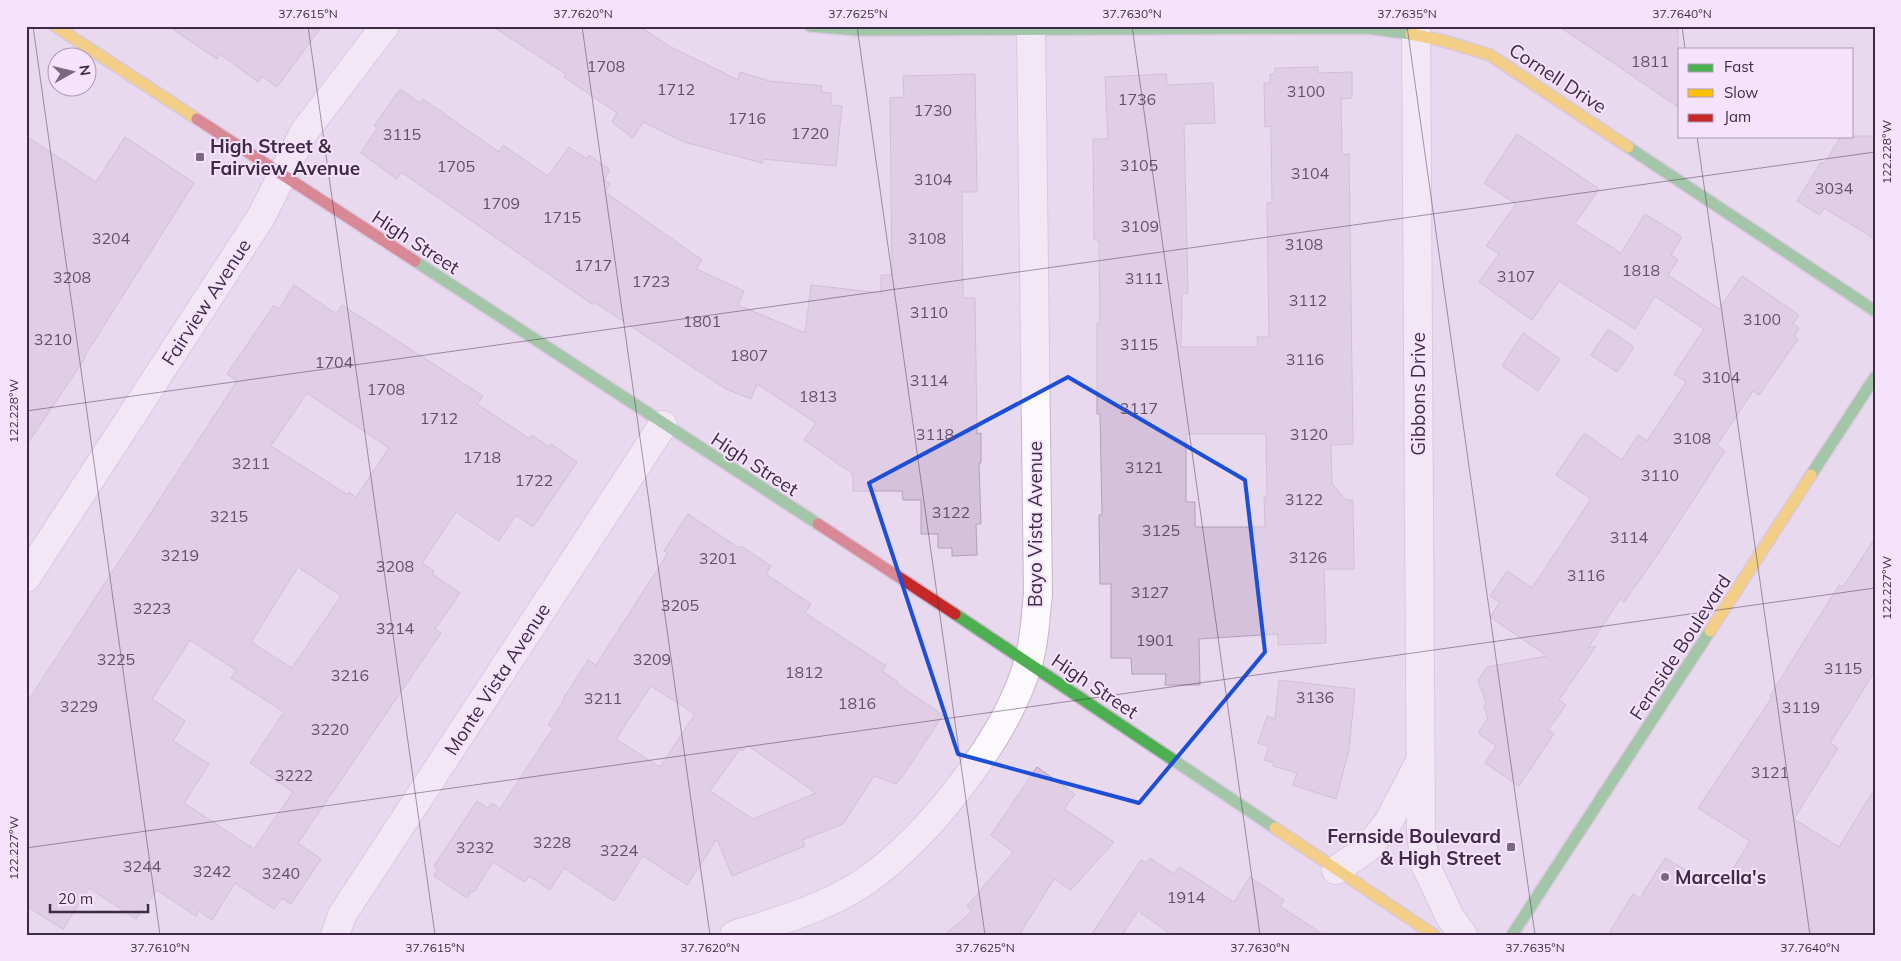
<svg xmlns="http://www.w3.org/2000/svg" width="1901" height="961" viewBox="0 0 1901 961" font-family="Mulish,sans-serif">
<style>
.building{fill:#d6c1dd;stroke:#b1a1b6;fill-rule:evenodd}
.lines{fill:none;stroke-linecap:round;stroke-linejoin:round}
.street-casing{stroke:#c5b5cb;stroke-width:30}
.fast-casing{stroke:#c5b5cb;stroke-width:14}
.slow-casing{stroke:#c5b5cb;stroke-width:14}
.jam-casing{stroke:#c5b5cb;stroke-width:14}
.street{stroke:#fcf9fd;stroke-width:28}
.fast{stroke:#4caf50;stroke-width:11}
.slow{stroke:#ffc107;stroke-width:11}
.jam{stroke:#c62828;stroke-width:11}
.marked{fill:none;stroke:#1d4ed8;stroke-width:4;stroke-linejoin:round}
.ticks{fill:none;stroke:#3e2b45;stroke-width:1;stroke-opacity:0.45}
.poi-dot{fill:#7a6880;stroke:#f5e2fc;stroke-width:2}
.labels{text-anchor:middle;stroke-width:4;stroke-linejoin:round;paint-order:stroke}
.number-label{font-size:16px;fill:#64506b}
.street-label{font-size:19px;fill:#3e2b45;stroke:#f5e2fc}
.poi-label{font-size:19px;font-weight:bold;fill:#3e2b45;stroke:#f5e2fc;text-anchor:start}
.neatline{fill:none;stroke:#3e2b45;stroke-width:2}
.ticks-label{font-size:12px;text-anchor:middle;fill:#3e2b45}
</style>
<rect width="100%" height="100%" fill="#e9d9ef"/>
<g class="building">
<path d="M168,26H322L277,87L262,76L258,82L220,54L217,59Z"/>
<path d="M492,26H639L669,46L738,80L740,72L769,81L822,86L821,92L831,93V105L842,106L836,166L763,159L762,163L684,142L643,122L633,138L612,122L617,113L564,77L566,74Z"/>
<path d="M1558,26H1678V107L1621,68Z"/>
<path d="M1318,67V73L1352,72V98L1341,99L1342,155L1349,154L1353,444L1331,445L1332,484L1346,500H1353L1354,569H1324L1326,643L1278,645V634L1199,639L1200,685H1165L1166,674H1132L1131,658H1111V584H1100L1099,515H1102L1100,414H1097V323H1100L1099,240H1094L1093,139H1108L1105,77L1166,74L1167,85L1213,83L1215,123L1184,124L1188,293L1182,294L1181,347H1258L1257,337H1269L1267,203H1272L1271,126L1265,127L1264,83H1270V74H1275V68ZM1186,434H1266L1267,497H1264L1265,527H1195V502H1186Z"/>
<path d="M975,74L977,192H962L963,298H975L977,434L981,433V463H979L981,524H976L977,555L952,556V548H938V534H921V500H903L902,491H853V474L804,440L816,423L757,384L751,399L726,389L594,302L592,304L401,172L397,179L361,153L377,128L374,126L400,89L420,103L423,99L499,152L503,145L548,176L569,147L587,159L589,155L610,170L604,180L610,184L605,192L702,260L696,269L744,291L738,305L805,333L811,285L881,293V275H892L890,98L904,97L903,76Z"/>
<path d="M1517,134L1599,189L1575,224L1621,253L1645,214L1682,237L1671,255L1678,260L1668,275L1719,309L1742,276L1799,315L1793,324L1799,328L1794,336L1798,339L1759,395L1753,391L1717,445L1725,451L1660,551L1624,602L1620,599L1588,648L1596,646L1559,700L1566,705L1548,730L1554,734L1519,786L1485,763L1496,746L1478,733L1488,718L1484,707L1486,702L1478,681L1487,667L1547,656L1490,617L1500,602L1490,596L1507,571L1532,588L1591,499L1556,475L1584,433L1622,460L1638,435L1647,441L1686,382L1674,374L1704,329L1655,296L1635,329L1559,281L1532,320L1479,282L1499,254L1486,246L1516,204L1484,183Z"/>
<path d="M26,136L96,182L125,137L194,183L84,357L85,358L26,446Z"/>
<path d="M1841,136H1875V239L1824,208L1820,215L1797,201L1821,162L1824,164Z"/>
<path d="M294,285L336,314L342,305L483,396L477,404L530,439L532,435L549,447L551,444L577,462L533,527L516,515L499,541L456,512L422,563L434,571L432,574L460,593L435,629L441,633L298,843L321,859L291,904L282,898L274,909L235,883L212,920L199,911L196,916L157,890L136,919L89,888L63,929L26,906V704L237,381L227,374L274,305L279,309ZM307,393L389,448L356,497L349,492L348,495L271,446ZM298,567L341,596L292,668L251,642ZM190,640L236,670L231,678L284,712L250,763L293,792L254,849L184,803L209,764L173,741L185,721L152,699Z"/>
<path d="M1608,329L1634,347L1617,372L1591,355Z"/>
<path d="M1523,333L1560,359L1538,391L1502,366Z"/>
<path d="M688,514L739,548L741,546L771,566L766,574L811,604L805,613L886,666L882,671L898,682L897,684L943,715L902,777L896,784L874,776L843,824L802,840L805,846L732,876L717,839L687,885L643,856L614,901L564,868L550,890L529,876L525,882L493,862L474,892L471,891L467,898L434,876L438,869L434,866L477,801L488,808L492,803L500,809L553,728L548,725L564,700L563,699L588,660L596,665L668,553L664,551ZM651,686L695,714L660,767L616,739ZM747,745L816,793L753,819L710,791L740,749L743,751Z"/>
<path d="M1875,538V671L1830,743L1838,748L1794,819L1839,847L1875,788V935H1608L1633,894L1640,898L1665,858L1720,890L1750,841L1698,808L1772,697L1770,696L1839,585L1843,587Z"/>
<path d="M1279,680L1355,689L1349,750L1336,799L1293,785L1297,773L1273,766L1274,763L1264,760L1269,747L1258,743L1267,716L1275,719Z"/>
<path d="M1037,767L1075,794L1064,809L1114,842L1071,890L1054,879L1019,935H945L972,911L967,906L1013,852L991,835Z"/>
<path d="M1150,858L1174,874L1179,867L1234,902L1250,877L1284,900L1280,906L1324,935H1172L1138,911L1122,935H1091L1141,860L1146,863Z"/>
</g>
<g class="lines">
<g class="street-casing">
<g id="street">
<path d="M1416,26L1421,833L1425,864L1450,917L1463,935"/>
<path d="M26,578L261,217L304,132L385,26"/>
<path d="M1336,870L1368,848L1389,821L1418,765"/>
<path d="M335,935L342,915L663,425"/>
<path d="M734,935C779,921 829,907 867,880C930,835 1007,737 1028,663C1035,642 1035,617 1038,595L1031,26"/>
</g>
</g>
<g class="fast-casing">
<g id="fast">
<path d="M810,26L858,30L1367,28L1411,34"/>
<path d="M1628,147L1875,311"/>
<path d="M415,261L818,524"/>
<path d="M1811,475L1875,377"/>
<path d="M955,614L1275,828"/>
<path d="M1512,935L1710,631"/>
</g>
</g>
<g class="slow-casing">
<g id="slow">
<path d="M55,26L197,119"/>
<path d="M1411,34L1444,41L1490,55L1628,147"/>
<path d="M1710,631L1811,475"/>
<path d="M1275,828L1434,935"/>
</g>
</g>
<g class="jam-casing">
<g id="jam">
<path d="M197,119L415,261"/>
<path d="M818,524L955,614"/>
</g>
</g>
<use href="#street" class="street"/>
<use href="#fast" class="fast"/>
<use href="#slow" class="slow"/>
<use href="#jam" class="jam"/>
</g>
<path d="M0 0H1901V961H0ZM1068,377L1245,480L1265,652L1139,803L958,754L869,483Z" fill="#e9d9ef" fill-opacity=".55" fill-rule="evenodd"/>
<path class="marked" d="M1068,377L1245,480L1265,652L1139,803L958,754L869,483Z"/>
<path class="ticks" d="M33,26L160,935M308,26L435,935M582,26L710,935M857,26L985,935M1132,26L1260,935M1407,26L1535,935M1682,26L1685,49M1697,136L1810,935M26,411L1875,152M26,848L1875,588"/>
<g class="poi-dot">
<rect x="195" y="152" width="10" height="10" rx="2.5"/>
<rect x="1506" y="842" width="10" height="10" rx="2.5"/>
<circle cx="1665" cy="877" r="5"/>
</g>
<g class="labels">
<g class="number-label">
<text x="1650" y="67">1811</text>
<text x="606" y="72">1708</text>
<text x="676" y="95">1712</text>
<text x="1306" y="97">3100</text>
<text x="1137" y="105">1736</text>
<text x="933" y="116">1730</text>
<text x="747" y="124">1716</text>
<text x="810" y="139">1720</text>
<text x="402" y="140">3115</text>
<text x="1139" y="171">3105</text>
<text x="456" y="172">1705</text>
<text x="1310" y="179">3104</text>
<text x="933" y="185">3104</text>
<text x="1834" y="194">3034</text>
<text x="501" y="209">1709</text>
<text x="562" y="223">1715</text>
<text x="1140" y="232">3109</text>
<text x="111" y="244">3204</text>
<text x="927" y="244">3108</text>
<text x="1304" y="250">3108</text>
<text x="593" y="271">1717</text>
<text x="1641" y="276">1818</text>
<text x="1516" y="282">3107</text>
<text x="72" y="283">3208</text>
<text x="1144" y="284">3111</text>
<text x="651" y="287">1723</text>
<text x="1308" y="306">3112</text>
<text x="929" y="318">3110</text>
<text x="1762" y="325">3100</text>
<text x="702" y="327">1801</text>
<text x="53" y="345">3210</text>
<text x="1139" y="350">3115</text>
<text x="749" y="361">1807</text>
<text x="1305" y="365">3116</text>
<text x="334" y="368">1704</text>
<text x="1721" y="383">3104</text>
<text x="929" y="386">3114</text>
<text x="386" y="395">1708</text>
<text x="818" y="402">1813</text>
<text x="1139" y="414">3117</text>
<text x="439" y="424">1712</text>
<text x="935" y="440">3118</text>
<text x="1309" y="440">3120</text>
<text x="1692" y="444">3108</text>
<text x="482" y="463">1718</text>
<text x="251" y="469">3211</text>
<text x="1144" y="473">3121</text>
<text x="1660" y="481">3110</text>
<text x="534" y="486">1722</text>
<text x="1304" y="505">3122</text>
<text x="951" y="518">3122</text>
<text x="229" y="522">3215</text>
<text x="1161" y="536">3125</text>
<text x="1629" y="543">3114</text>
<text x="180" y="561">3219</text>
<text x="1308" y="563">3126</text>
<text x="718" y="564">3201</text>
<text x="395" y="572">3208</text>
<text x="1586" y="581">3116</text>
<text x="1150" y="598">3127</text>
<text x="680" y="611">3205</text>
<text x="152" y="614">3223</text>
<text x="395" y="634">3214</text>
<text x="1155" y="646">1901</text>
<text x="116" y="665">3225</text>
<text x="652" y="665">3209</text>
<text x="1843" y="674">3115</text>
<text x="804" y="678">1812</text>
<text x="350" y="681">3216</text>
<text x="1315" y="703">3136</text>
<text x="603" y="704">3211</text>
<text x="857" y="709">1816</text>
<text x="79" y="712">3229</text>
<text x="1801" y="713">3119</text>
<text x="330" y="735">3220</text>
<text x="1770" y="778">3121</text>
<text x="294" y="781">3222</text>
<text x="552" y="848">3228</text>
<text x="475" y="853">3232</text>
<text x="619" y="856">3224</text>
<text x="142" y="872">3244</text>
<text x="212" y="877">3242</text>
<text x="281" y="879">3240</text>
<text x="1186" y="903">1914</text>
</g>
<g class="street-label">
<text transform="translate(1558 78) rotate(33)" y="7">Cornell Drive</text>
<text transform="translate(416 242) rotate(33)" y="7">High Street</text>
<text transform="translate(206 302) rotate(-57)" y="7">Fairview Avenue</text>
<text transform="translate(1418 394) rotate(-90)" y="7">Gibbons Drive</text>
<text transform="translate(755 464) rotate(33)" y="7">High Street</text>
<text transform="translate(1035 524) rotate(-90)" y="7">Bayo Vista Avenue</text>
<text transform="translate(1680 647) rotate(-57)" y="7">Fernside Boulevard</text>
<text transform="translate(497 679) rotate(-57)" y="7">Monte Vista Avenue</text>
<text transform="translate(1095 686) rotate(34)" y="7">High Street</text>
</g>
<g class="poi-label">
<text x="210" y="153">High Street &amp;<tspan x="210" dy="22">Fairview Avenue</tspan></text>
<text x="1501" y="843" text-anchor="end">Fernside Boulevard<tspan x="1501" dy="22">&amp; High Street</tspan></text>
<text x="1675" y="884">Marcella's</text>
</g>
</g>
<rect width="1901" height="961" fill="none" stroke="#f5e2fc" stroke-width="55"/>
<rect x="1678" y="48" width="175" height="90" fill="#f5e2fc" stroke="#ac99b3"/>
<rect x="1688" y="64" width="25" height="8" fill="#4caf50" stroke="#ac99b3"/>
<text x="1724" y="72" font-size="15" fill="#3e2b45">Fast</text>
<rect x="1688" y="89" width="25" height="8" fill="#ffc107" stroke="#ac99b3"/>
<text x="1724" y="98" font-size="15" fill="#3e2b45">Slow</text>
<rect x="1688" y="114" width="25" height="8" fill="#c62828" stroke="#ac99b3"/>
<text x="1724" y="122" font-size="15" fill="#3e2b45">Jam</text>
<g transform="translate(72 72) rotate(82)"><circle r="24" fill="#f5e2fc" stroke="#ac99b3"/>
<path d="M0-4L9 19L0 12L-9 19Z" fill="#7a6880"/>
<text y="-8" font-size="14" font-weight="bold" text-anchor="middle" fill="#3e2b45">N</text>
</g>
<path d="M50 904v8h98v-8" fill="none" stroke="#3e2b45" stroke-width="2.5"/>
<text x="58" y="904" font-size="15" fill="#3e2b45" stroke="#f5e2fc" stroke-width="4" paint-order="stroke">20 m</text>
<rect x="28" y="28" width="1846" height="906" class="neatline"/>
<g class="ticks-label">
<text x="308" y="18">37.7615°N</text>
<text x="583" y="18">37.7620°N</text>
<text x="858" y="18">37.7625°N</text>
<text x="1132" y="18">37.7630°N</text>
<text x="1407" y="18">37.7635°N</text>
<text x="1682" y="18">37.7640°N</text>
<text transform="translate(1887 152) rotate(-90)" y="4">122.228°W</text>
<text transform="translate(14 411) rotate(-90)" y="4">122.228°W</text>
<text transform="translate(1887 588) rotate(-90)" y="4">122.227°W</text>
<text transform="translate(14 848) rotate(-90)" y="4">122.227°W</text>
<text x="160" y="952">37.7610°N</text>
<text x="435" y="952">37.7615°N</text>
<text x="710" y="952">37.7620°N</text>
<text x="985" y="952">37.7625°N</text>
<text x="1260" y="952">37.7630°N</text>
<text x="1535" y="952">37.7635°N</text>
<text x="1810" y="952">37.7640°N</text>
</g>
</svg>
